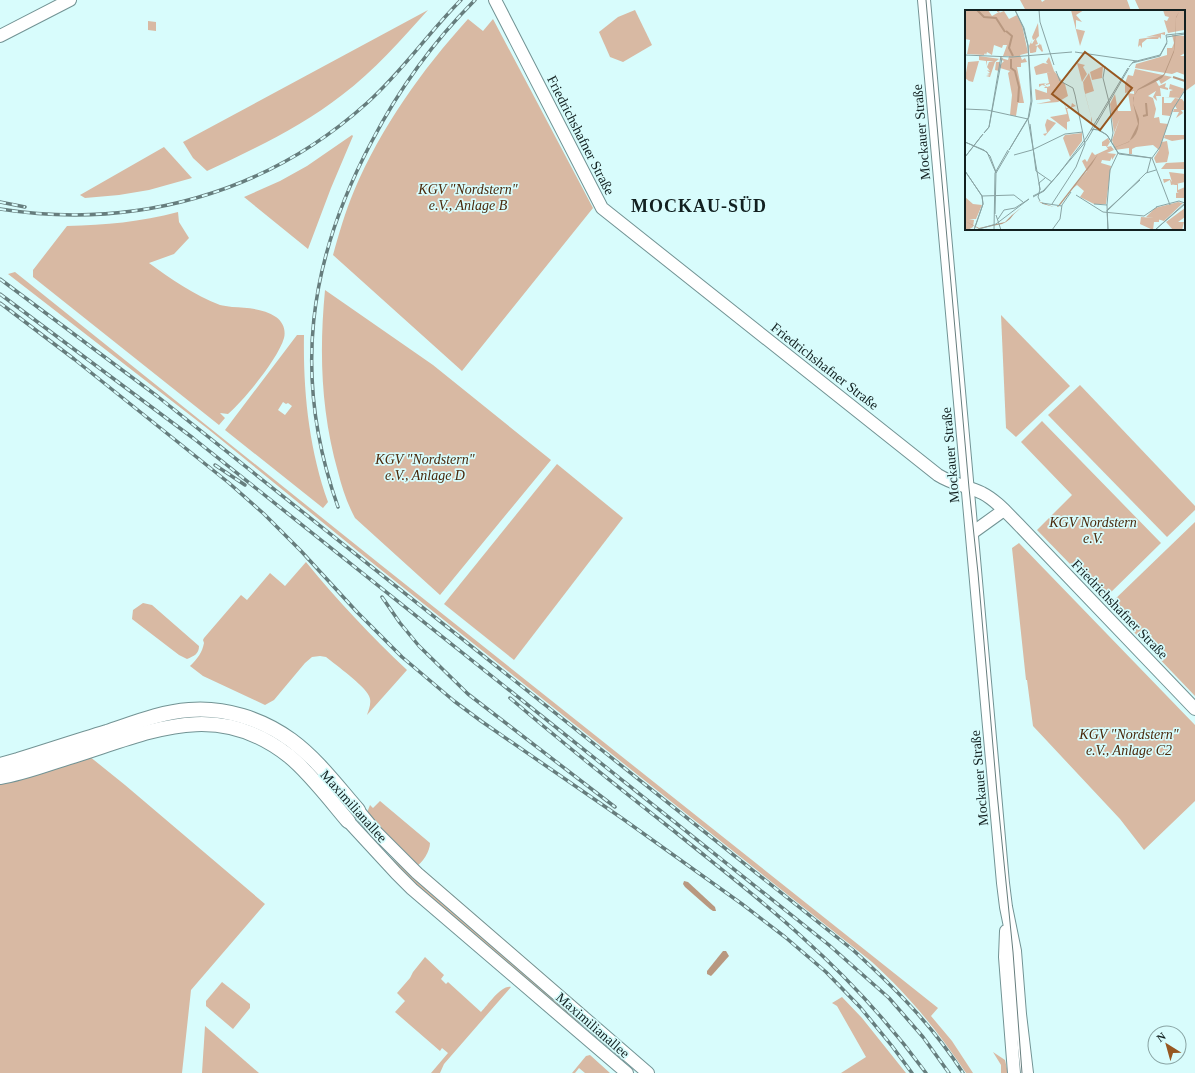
<svg xmlns="http://www.w3.org/2000/svg" width="1195" height="1073" viewBox="0 0 1195 1073" font-family="Georgia,serif">
<style>
.green{fill:#d8b9a3;fill-rule:evenodd}
.water{fill:#b89880}
.lines{fill:none;stroke-linecap:round;stroke-linejoin:round}
.major-casing{stroke:#729394;stroke-width:14}
.highway-casing{stroke:#729394;stroke-width:16}
.major{stroke:#fff;stroke-width:12}
.highway{stroke:#fff;stroke-width:14}
.tram{stroke:#667d7d;stroke-width:1}
.rail-casing{stroke:#667d7d;stroke-width:3.5}
.rail{stroke:#d8fcfc;stroke-width:2;stroke-dasharray:6;stroke-linecap:butt}
.labels{text-anchor:middle;stroke-width:3.5;stroke-linejoin:round;paint-order:stroke}
.street-label{font-size:14px;fill:#122020;stroke:#d8fcfc}
.park-label{font-size:14px;font-style:italic;fill:#49280b;stroke:#d8fcfc}
.district-label{font-size:18px;font-weight:bold;letter-spacing:1px;fill:#122020;stroke:#d8fcfc}
.inset-river{fill:none;stroke:#b89880;stroke-width:2}
.inset-road{fill:none;stroke:#89a4a4;stroke-width:1}
.view{fill:#975721;fill-opacity:0.15;stroke:#975721;stroke-width:2}
.inset-edge{fill:none;stroke:#122020;stroke-width:2}
</style>
<rect width="100%" height="100%" fill="#d8fcfc"/>
<g class="green">
<path d="M1020,0H1041L1042,2L1045,0H1127L1131,11H1046L1045,9L1041,11H1026Z"/>
<path d="M1135,0H1195V84L1184,92V11H1140Z"/>
<path d="M428,10C401,40 374,71 342,95C301,127 254,149 207,171L193,158L183,142Z"/>
<path d="M635,10L652,45L623,62L610,57L599,32L618,17Z"/>
<path d="M468,19L483,31L493,19L593,208L462,371L333,255C339,234 345,212 354,191C381,127 422,70 468,19Z"/>
<path d="M148,21L156,22V31L148,30Z"/>
<path d="M352,135L353,136L331,188L308,249L244,197L280,181L307,166Z"/>
<path d="M164,147L192,178L149,190L119,195L85,198L80,195Z"/>
<path d="M178,212L179,222L189,238L174,254L149,263C171,279 194,295 220,305C223,306 228,306 232,307C247,308 263,308 276,317C283,322 286,330 284,338C278,359 244,400 228,414L220,413L225,418L219,425L33,277V270L67,226C106,225 140,222 178,212Z"/>
<path d="M15,272L381,565L938,1008L931,1016L952,1041L973,1073H966C937,1030 910,997 872,962L370,561L208,429L8,274Z"/>
<path d="M325,290L433,365L551,460L440,595L355,518C347,503 342,488 338,472C321,411 319,353 325,290Z"/>
<path d="M1001,315L1070,386L1016,437L1006,428Z"/>
<path d="M297,335H304C303,391 309,449 328,502L323,508L225,430ZM283,402L286,404L288,403L292,406L285,415L278,410Z"/>
<path d="M1080,385L1195,506V510L1167,537L1048,415Z"/>
<path d="M1042,421L1161,543L1104,599L1037,530L1072,495L1021,442Z"/>
<path d="M557,464L623,518L514,660L444,604Z"/>
<path d="M1195,522V696L1109,606L1111,603Z"/>
<path d="M1019,543L1195,725V801L1144,850L1120,819L1033,726L1027,680H1026L1012,548Z"/>
<path d="M306,562C337,600 371,636 407,670L367,715C369,709 372,702 369,696C364,685 337,666 326,657L320,656L312,657L305,663L274,700L265,705L203,676L190,666C198,658 202,653 204,643L203,640L204,638L241,595L247,600L270,573L285,586Z"/>
<path d="M143,603L152,605L199,646C199,654 194,656 187,659L179,655L132,619L133,610Z"/>
<path d="M89,756L125,785L265,904L191,990L182,1073H0V781Z"/>
<path d="M380,801L430,843C430,851 423,863 415,867L385,836L386,833L368,813V810L370,805L373,808Z"/>
<path d="M369,834L388,855L582,1020L579,1023L550,999L534,988L406,878L367,836Z"/>
<path d="M424,870L588,1012L587,1015L422,873Z"/>
<path d="M425,957L444,975L441,979L446,984L448,982L481,1012C488,1005 501,985 511,987L444,1064L440,1073H431L448,1053L442,1048L440,1051L395,1012L405,1001L397,993L410,978L413,972Z"/>
<path d="M222,982L250,1004V1008L233,1029L206,1006V1001Z"/>
<path d="M842,997L862,1018L906,1073H841L866,1057L837,1006L832,1003Z"/>
<path d="M205,1026L259,1073H202Z"/>
<path d="M993,1052L1005,1060L1008,1073H1001V1065Z"/>
<path d="M590,1055L610,1073H585L579,1068L575,1073H572L586,1056Z"/>
</g>
<g class="water">
<path d="M684,881L688,882L715,907L716,911H713L710,909L685,887L683,884Z"/>
<path d="M723,951H726L729,956L713,974L711,976L707,974V971Z"/>
</g>
<g class="lines">
<g class="major-casing">
<g id="major">
<path d="M495,0L602,208L938,475C952,484 967,486 982,493C996,500 1007,513 1018,524L1195,709"/>
<path d="M924,0L1003,883L1006,907L1015,951L1020,1014L1027,1073"/>
<path d="M0,36L70,0"/>
<path d="M972,533L1004,510"/>
<path d="M358,810L376,832L417,873L648,1073"/>
<path d="M348,821L396,873L412,889L627,1073"/>
<path d="M1006,931L1005,957L1014,1073"/>
</g>
</g>
<g class="highway-casing">
<g id="highway">
<path d="M0,765L18,760C47,751 77,741 107,732C134,723 161,712 189,710C225,707 262,719 291,740C317,759 337,786 358,810"/>
<path d="M0,777C25,773 49,763 73,756C150,732 216,698 289,756C309,772 331,801 348,821"/>
</g>
</g>
<use href="#major" class="major"/>
<use href="#highway" class="highway"/>
<path class="tram" d="M926,0L969,488L978,573L997,793L1013,952L1022,1073"/>
<g class="rail-casing">
<g id="rail">
<path d="M0,202L25,207"/>
<path d="M0,209C134,230 266,194 367,103C402,72 428,33 461,0"/>
<path d="M0,279L157,396L853,950C896,989 932,1025 963,1073"/>
<path d="M0,294L193,438L829,945L889,998L923,1037L949,1073"/>
<path d="M0,303L74,359L229,483L264,514L301,551L357,612L402,657L454,701L481,721L623,819L742,904L785,937L826,972L860,1007L892,1046L912,1073"/>
<path d="M215,465L245,485"/>
<path d="M338,507C292,377 308,261 372,141C399,89 434,41 475,0"/>
<path d="M382,597L400,623L419,646L468,694L615,807"/>
<path d="M510,698C564,744 619,788 674,831C717,866 762,900 802,937C848,978 890,1024 926,1073"/>
</g>
</g>
<use href="#rail" class="rail"/>
</g>
<g class="labels">
<g class="street-label">
<text transform="translate(921 132) rotate(-95)" y="5">Mockauer Straße</text>
<text transform="translate(581 135) rotate(63)" y="5">Friedrichshafner Straße</text>
<text transform="translate(825 366) rotate(38)" y="5">Friedrichshafner Straße</text>
<text transform="translate(950 455) rotate(-95)" y="5">Mockauer Straße</text>
<text transform="translate(1120 609) rotate(46)" y="5">Friedrichshafner Straße</text>
<text transform="translate(979 778) rotate(-95)" y="5">Mockauer Straße</text>
<text transform="translate(354 806) rotate(48)" y="5">Maximilianallee</text>
<text transform="translate(593 1025) rotate(41)" y="5">Maximilianallee</text>
</g>
<g class="park-label">
<text x="468" y="194">KGV "Nordstern"<tspan x="468" dy="16">e.V., Anlage B</tspan></text>
<text x="425" y="464">KGV "Nordstern"<tspan x="425" dy="16">e.V., Anlage D</tspan></text>
<text x="1093" y="527">KGV Nordstern<tspan x="1093" dy="16">e.V.</tspan></text>
<text x="1129" y="739">KGV "Nordstern"<tspan x="1129" dy="16">e.V., Anlage C2</tspan></text>
</g>
<g class="district-label">
<text x="699" y="212">MOCKAU-SÜD</text>
</g>
</g>
<g transform="translate(965 10)">
<rect width="220" height="220" fill="#d8fcfc"/>
<path d="M0,0H23L27,6L34,2H32V0L35,2L34,3L39,1L44,9L52,5L57,15L63,43L55,45L57,50L60,48L62,52L56,53V57H52L59,93H53L51,106L45,105L47,85L43,63L45,61L35,58L34,61L30,60L31,52H35V55L39,51L34,49L30,52L25,67L21,66L25,65L22,64L25,63L22,60L25,61L22,57L24,52L29,51H22V56L21,51L14,50V46L35,49L36,47H38L36,48L43,50L44,46H38L42,35H38L37,38L29,35L27,45L22,42L21,45L20,43L19,45L2,44L5,30L0,29ZM106,0H119L111,5L117,12L111,10V19L120,21L115,36ZM198,0L220,1L219,20L203,23L199,10L202,11L204,7L200,6ZM73,13L74,26L71,29L73,34L70,35L72,36L73,35H74V33L75,35L76,34L78,41L77,42H73H77L72,36L71,42L67,43H71H65L64,36L67,30L66,33L67,34L70,29L68,30L67,27ZM200,22V25L196,24V29L194,27L193,29H182L177,33V38L175,35L173,37L174,29L194,26L181,27ZM207,25L220,26V43L215,46H220V65L212,62L207,64L170,58L171,54L202,45V38H207L209,33ZM84,47L89,61L100,74L103,86L93,92L71,94L86,91L84,89L71,90L70,79L82,83V78H79L81,76L77,75L74,77V74L82,73L79,74L82,77L85,76V74L81,75V74L84,73L82,63L86,62L71,65L69,57L78,53L83,54L81,52ZM14,51L8,72L4,71L0,68L3,52ZM112,53L120,55L118,57L122,64L117,72L119,79L118,72L124,63L129,81L120,84L127,110L126,116V106ZM138,56L137,68L127,70L125,62ZM170,59L207,67L196,74L194,70L184,74L191,71L194,76L201,73L200,77L203,78V80L195,78L196,86H191L192,91L188,87L191,81L183,86L188,88L191,99L189,108L194,107L195,113L203,114L197,132L202,131L204,143L202,152L191,153L189,148L194,140L188,135L171,137L167,139V144H164V138L150,140L147,130L155,108L149,123L145,94L150,84L153,101H166L163,83L169,84V81L160,83V73L163,65L168,66ZM205,74L220,79L215,88L199,87H204L205,81L208,80L204,79ZM197,87H199V93H206L210,88L217,89L220,93V100H216L218,103L211,108L214,102H208L209,99H212L210,96L205,106L197,105ZM99,93L101,98L106,97L107,93L111,96L102,99L105,111L102,112V120L85,107L102,104ZM82,109L91,113L80,126L78,124L82,123L80,115ZM117,123V131L105,147L98,128L100,125ZM200,125H220V129L207,131L199,128ZM143,128L145,132L142,137L146,136L149,140L142,143L151,144L147,150V147L145,151L137,150L136,153L146,156L141,194H129L115,187L119,181L112,175L106,180L122,161L117,151L120,149L122,152L127,142L130,145L143,139L141,136H137V132ZM220,152V159H196L201,153ZM204,162L220,164V172L206,175L205,170L199,173L198,169H205L207,172ZM213,173V180L220,177V188H211V183L214,182H212V175H208V178V175ZM0,187L8,194L17,195L11,209H4L9,210L8,217L3,220H0ZM213,192L218,193L199,211L189,208L194,209V212H189L188,220L175,214L176,207L189,208L181,207L190,198ZM220,198V207L213,212H219L217,220H208L201,212Z" fill="#d8b9a3"/>
<path d="M220,0L214,2L211,8L210,34L209,42L200,64L197,68L190,72L180,77L173,80L169,86L168,93L173,106L174,109V113L173,119L171,124L168,128L163,132L133,144L127,154L96,194L93,197H89L78,194L73,191H70L57,197L49,204L45,209L41,212L37,214L32,215L14,219L9,216L0,211L14,218L40,212L47,205L57,197L70,191H73L89,197H92L133,144L164,132L173,114L168,93V88L170,84L173,79L199,64L209,40L211,7L214,2Z" fill="#b89880"/>
<path class="inset-river" d="M12,0L19,7L31,8L40,22M41,21L47,26L44,38L48,46M46,49V58L50,61L54,77L53,92M208,67L220,71M178,106L182,105L181,93"/>
<path class="inset-road" d="M50,0L58,17L63,36L66,91L63,109M74,0L75,12M75,12L89,55M202,27L220,24M110,42L172,51M0,45L47,47L107,42M167,53L195,46L202,32L201,25L220,23M140,56L138,68L144,92L148,123L146,132M164,57L168,52L195,45L202,33M91,61L95,71L108,78L110,85M0,99L22,100L63,109M63,109L75,179L73,187L75,191M132,110L163,58M65,114L71,161L87,172M126,119L133,120L142,125L153,143M126,120L133,119L142,125L154,144L186,148L182,163M19,123L24,117L36,46M19,123L24,117L37,48M0,132L22,142L31,163M0,132L19,140L25,146L31,162L30,204M44,140L64,107L67,91L63,35L59,18L50,0M44,140L63,108M153,143L187,148M49,145L67,140L100,124L118,122M0,147L18,124M0,147L18,124M187,148L195,137L208,99L220,80M187,148L205,195M0,161L17,186L18,194L9,220M0,161L17,186L18,194L9,220M31,163L44,141M75,180L74,173L80,168M111,185L138,202L179,206L192,197M17,186L49,185L58,192M68,186L78,181L92,166L121,128L133,108M68,187L79,181L122,130L164,58M77,193L97,196M87,194L111,157L120,134L110,85M129,194L142,195M191,197L214,191L220,193M142,201L181,163L191,160M31,205L36,220M33,209L39,200L50,198L64,189M11,220L31,214L64,189M29,220L30,163L43,140M87,220L95,209L97,195L106,182M143,220L142,195L145,160L153,143M143,220L142,200L175,170M190,220L220,194M190,220L220,193"/>
<path class="view" d="M120,42L167,78L135,120L87,84Z"/>
<rect width="220" height="220" class="inset-edge"/>
</g>
<g transform="translate(1167 1045) rotate(323)"><circle r="19" fill="#d8fcfc" stroke="#89a4a4"/>
<path d="M0-3L7 15L0 10L-7 15Z" fill="#975721"/>
<text y="-6" font-size="11" font-weight="bold" text-anchor="middle" fill="#122020">N</text>
</g>
</svg>
